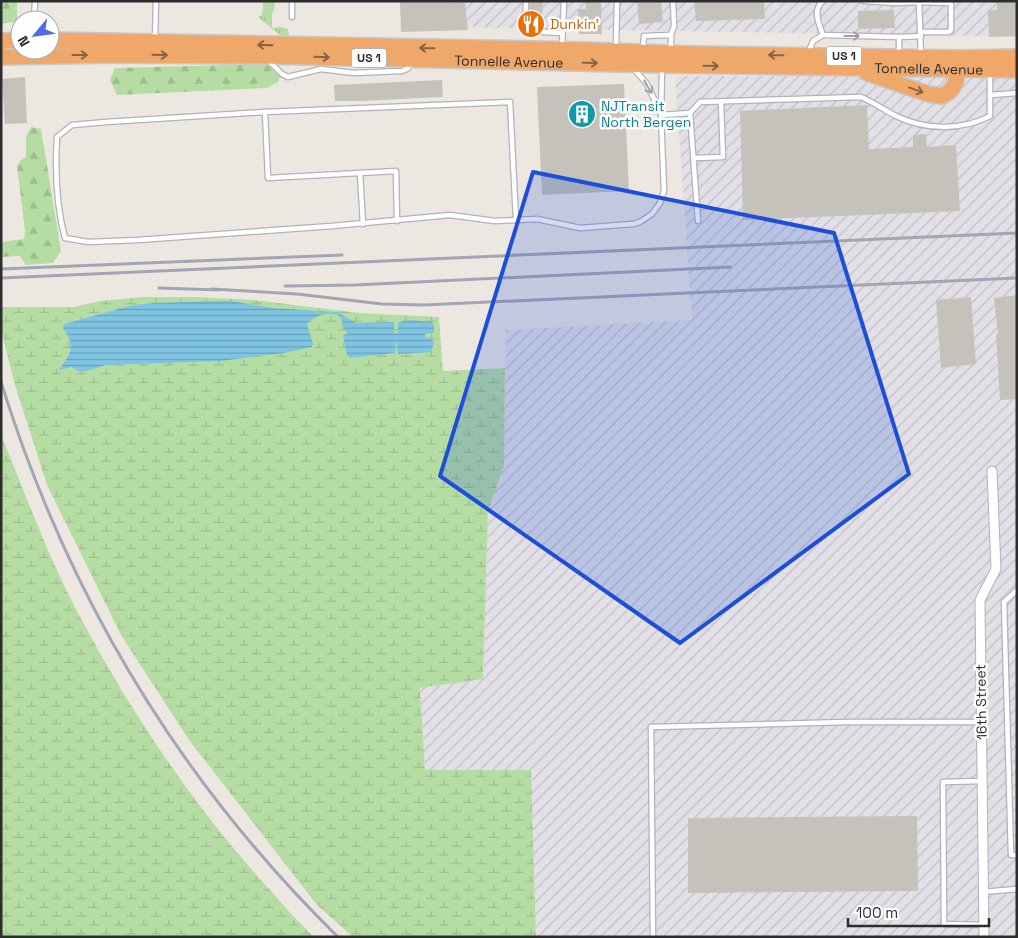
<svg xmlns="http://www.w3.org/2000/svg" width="1018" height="938" viewBox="0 0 1018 938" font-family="'Space Grotesk',sans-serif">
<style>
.industrial{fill:url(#industrial-furrows)}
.grass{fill:url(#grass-tufts)}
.forest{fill:url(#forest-firs)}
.wetland{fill:url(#wetland-marsh)}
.water{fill:url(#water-rules)}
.building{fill:#c5c2bc}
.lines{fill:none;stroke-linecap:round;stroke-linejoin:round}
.lane-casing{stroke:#b1b2bb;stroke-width:7}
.street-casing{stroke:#b1b2bb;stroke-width:11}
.highway-casing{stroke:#c8c8c8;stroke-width:18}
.lane{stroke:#fff;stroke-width:4.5}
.street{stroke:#fff;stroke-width:9}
.highway{stroke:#efa869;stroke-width:15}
.rail{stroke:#a3a5b5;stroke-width:3}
.oneway{stroke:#a0a0a0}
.oneway2{stroke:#846448}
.marked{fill:#1d4ed8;fill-opacity:0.2;stroke:#1d4ed8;stroke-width:4;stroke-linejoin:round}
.labels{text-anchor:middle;stroke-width:5;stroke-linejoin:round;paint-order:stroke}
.shield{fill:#fff;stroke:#6c6c6c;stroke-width:1}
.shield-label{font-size:12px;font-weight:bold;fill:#2d2d2d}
.food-label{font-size:14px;fill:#c56008;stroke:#fff;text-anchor:start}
.street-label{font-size:14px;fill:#2d2d2d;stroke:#fff}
.culture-label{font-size:14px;fill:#0d838f;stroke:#fff;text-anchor:start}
</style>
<defs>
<pattern id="industrial-furrows" width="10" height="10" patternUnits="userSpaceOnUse" patternTransform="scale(1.25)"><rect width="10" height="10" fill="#e2e0e6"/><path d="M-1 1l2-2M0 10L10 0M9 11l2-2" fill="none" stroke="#c2c0c6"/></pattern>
<pattern id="grass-tufts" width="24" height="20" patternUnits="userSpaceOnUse" patternTransform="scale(1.25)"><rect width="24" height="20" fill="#b5dda3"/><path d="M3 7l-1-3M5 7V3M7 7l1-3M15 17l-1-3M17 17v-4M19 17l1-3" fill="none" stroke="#9cbe8d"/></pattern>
<pattern id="forest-firs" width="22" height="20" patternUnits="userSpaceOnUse" patternTransform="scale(1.25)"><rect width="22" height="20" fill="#b5dda3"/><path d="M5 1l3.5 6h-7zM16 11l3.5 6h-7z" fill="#9cbe8d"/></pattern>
<pattern id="wetland-marsh" width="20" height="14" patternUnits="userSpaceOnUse" patternTransform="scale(1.25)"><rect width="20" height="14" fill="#b5dda3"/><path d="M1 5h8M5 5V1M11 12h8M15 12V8" fill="none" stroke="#9cbe8d"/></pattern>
<pattern id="water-rules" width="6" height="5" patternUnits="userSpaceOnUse" patternTransform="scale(1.25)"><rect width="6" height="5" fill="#7fc5e3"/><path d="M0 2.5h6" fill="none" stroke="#68a0b8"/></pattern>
</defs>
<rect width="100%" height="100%" fill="#ece8e1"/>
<g class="industrial">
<path d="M456,1H1017V37L456,27Z"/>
<path d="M675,76H1017V937H536L531,770H425L420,688L483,679L488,511L504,466L506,330L692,320Z"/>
</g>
<path class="grass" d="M263,6L272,12V27L274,28L280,27L288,29L289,34L285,37L281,36L258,17L262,15Z"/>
<g class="forest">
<path d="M1,1H17V20L13,22L1,24Z"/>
<path d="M263,1H275L274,11L272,12L263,6Z"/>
<path d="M262,64L268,65L280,77L278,82L267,88L117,95L110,80L115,68Z"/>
<path d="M31,127L41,129L61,251L53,263L26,265L20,256L1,257V242L24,239L25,231L17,166L21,160L26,157V136Z"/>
</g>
<g class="wetland">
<path d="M143,297H197L254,300L360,313L439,317L443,371L505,368L504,466L488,511L483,679L420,688L425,770H531L536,937H353L317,905L189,740L121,635L47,485L14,382L1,329V307H74L100,301Z"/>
<path d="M1,435C25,493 47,554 76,609C129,710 193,806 270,890C284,906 298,922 314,937H1Z"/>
</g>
<path class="water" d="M209,301H232L272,308L337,312L356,323L394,322V332L396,334L398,333V323C408,318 420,321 432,322L434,325V333L425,334V337L432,339L434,343L431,352L398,354L396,340L395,353L350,358L347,355L343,335L347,334V331L343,328L341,317C331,310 313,315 307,325L313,343L312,347L284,353L221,361L106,365C95,368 81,376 72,367L59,370C71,353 76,347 63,328L64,324L133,305L155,303Z"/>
<g class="building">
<path d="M400,1H453V3L465,2L468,30L401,32Z"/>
<path d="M530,1H543L541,28L529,27Z"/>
<path d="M586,1H601L602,34H579L578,9H586Z"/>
<path d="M637,1H661L663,22L639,24Z"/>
<path d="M694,1H764L765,19L696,21Z"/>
<path d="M997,1H1017V36L989,37L988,10H997Z"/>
<path d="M894,10L895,28L858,29V11Z"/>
<path d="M25,77L27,123L5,124L2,79Z"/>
<path d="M442,80L443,97L361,101H335L334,85Z"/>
<path d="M624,84L629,191L542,195L537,87Z"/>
<path d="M867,105L869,149L913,147V135L926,134L927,147L956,145L960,211L743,220L740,111Z"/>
<path d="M1017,295V399L1000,400L996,334H998L994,298Z"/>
<path d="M971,297L976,364L941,368L936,300Z"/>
<path d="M917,816L918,891L688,893V818Z"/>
</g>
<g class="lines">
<g class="lane-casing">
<g id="lane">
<path d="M292,1V17"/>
<path d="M526,1L525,31L562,33"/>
<path d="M823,1C812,10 819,24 823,35L899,37V55"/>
<path d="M864,1L896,3L919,2L921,56"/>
<path d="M919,2L949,3L951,4V30L949,32H920"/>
<path d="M34,20L35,1"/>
<path d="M899,37L921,36"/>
<path d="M155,40L156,1"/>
<path d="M562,47L564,1"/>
<path d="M616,48L617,1"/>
<path d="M643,48L644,36L671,35"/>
<path d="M671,49V35L674,26L673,1"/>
<path d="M808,53L813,41L823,35"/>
<path d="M269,61L282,74L288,77L321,69L354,73L402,71L407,69L411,64"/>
<path d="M633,68L647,84L660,112"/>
<path d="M990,95L1017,93"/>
<path d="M265,112L268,178L396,171L397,221"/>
<path d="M661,115L690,113"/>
<path d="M694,158L723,157L721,102"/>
<path d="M360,173L363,224"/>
<path d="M516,220L495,221L450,215L332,226L138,240L88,242L65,238C56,205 55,170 57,137L72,125L106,122L265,112L510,102L516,220L537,219L580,228L633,224L640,222L652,214L660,203L664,191L661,115L662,68"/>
<path d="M698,221L690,113L700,102L861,97C873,102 884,110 896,116C925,130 961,131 990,116V72"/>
<path d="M1017,590L1004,602L1011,855H1017"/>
<path d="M982,781L943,782L944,924L984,925"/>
<path d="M983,892L1017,889"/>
<path d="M653,937L651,727L848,722H981"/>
</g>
</g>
<g class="street-casing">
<path id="street" d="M984,937L980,600L996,569L992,471"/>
</g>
<g class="highway-casing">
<g id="highway">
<path d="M50,40L584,50L694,54L957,58L1017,57"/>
<path d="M1,41L20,40"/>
<path id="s1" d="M1,57L111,55L264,56L662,65L1017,70"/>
<path d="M867,73L928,94L942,96C958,89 957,77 957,61"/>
</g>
</g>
<use href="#lane" class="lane"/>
<use href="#street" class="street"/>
<use href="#highway" class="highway"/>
<g class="rail">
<path d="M1,269L342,255"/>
<path d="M1,278L1017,233"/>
<path d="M285,286L355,285L730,267"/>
<path d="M159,288L219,290"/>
<path d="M212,289L297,294L382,304L424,305L1017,278"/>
<path d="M1,382C67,594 179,781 338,937"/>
</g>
</g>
<defs><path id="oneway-shaft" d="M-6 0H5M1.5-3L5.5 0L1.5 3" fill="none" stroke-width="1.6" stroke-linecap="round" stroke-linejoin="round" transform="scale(1.25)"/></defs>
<g class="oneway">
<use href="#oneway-shaft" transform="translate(852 36)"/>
<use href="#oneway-shaft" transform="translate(648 87) rotate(60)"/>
</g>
<g class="oneway2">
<use href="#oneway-shaft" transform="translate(265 45) rotate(-178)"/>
<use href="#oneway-shaft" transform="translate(427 48) rotate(-179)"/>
<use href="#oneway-shaft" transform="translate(80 55)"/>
<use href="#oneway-shaft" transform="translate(160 55) rotate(1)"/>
<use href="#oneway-shaft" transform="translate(776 55) rotate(-179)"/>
<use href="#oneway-shaft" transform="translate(322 57) rotate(2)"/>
<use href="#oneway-shaft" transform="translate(590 63) rotate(1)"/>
<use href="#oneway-shaft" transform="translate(711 66) rotate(1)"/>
<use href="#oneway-shaft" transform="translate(916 90) rotate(20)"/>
</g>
<path class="marked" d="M533,172L834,233L909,474L680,643L440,476Z"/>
<defs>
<g id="restaurant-disc" transform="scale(1.4375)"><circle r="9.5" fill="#e8710a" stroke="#fff"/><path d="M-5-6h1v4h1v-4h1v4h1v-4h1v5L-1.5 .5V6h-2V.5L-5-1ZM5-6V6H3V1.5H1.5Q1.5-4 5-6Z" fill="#fff"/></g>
<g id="building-disc" transform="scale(1.4375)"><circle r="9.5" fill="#0f9aa8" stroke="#fff"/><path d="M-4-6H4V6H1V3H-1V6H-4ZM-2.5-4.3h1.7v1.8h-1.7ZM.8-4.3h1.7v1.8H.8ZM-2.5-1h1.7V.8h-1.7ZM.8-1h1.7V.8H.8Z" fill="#fff"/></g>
</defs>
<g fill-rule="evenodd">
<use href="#restaurant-disc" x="531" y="24"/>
<use href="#building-disc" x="582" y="114"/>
</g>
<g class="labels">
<g class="shield">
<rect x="826.5" y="46.5" width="35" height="19" rx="4"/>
<rect x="351.5" y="48.5" width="35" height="19" rx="4"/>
</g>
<g class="shield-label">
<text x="844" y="60">US 1</text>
<text x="369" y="62">US 1</text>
</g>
<g class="food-label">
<text x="550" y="29">Dunkin'</text>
</g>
<g class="street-label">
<text dy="5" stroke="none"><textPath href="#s1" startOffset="508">Tonnelle Avenue</textPath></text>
<text dy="5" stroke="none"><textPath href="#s1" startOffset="928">Tonnelle Avenue</textPath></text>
<text transform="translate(981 702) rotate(-91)" y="5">16th Street</text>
</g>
<g class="culture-label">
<text x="601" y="111">NJTransit<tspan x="601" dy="16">North Bergen</tspan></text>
</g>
</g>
<rect width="1018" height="938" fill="none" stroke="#2d2d2d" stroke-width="5"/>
<g transform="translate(35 35) rotate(241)"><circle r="24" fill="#ffffff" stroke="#ababab"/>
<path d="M0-4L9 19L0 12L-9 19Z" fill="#5269e8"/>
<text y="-8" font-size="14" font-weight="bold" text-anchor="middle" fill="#2d2d2d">N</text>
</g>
<path d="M848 918v8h141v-8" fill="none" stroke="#2d2d2d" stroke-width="2.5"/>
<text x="856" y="918" font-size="15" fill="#2d2d2d" stroke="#ffffff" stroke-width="4" paint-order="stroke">100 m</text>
</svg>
